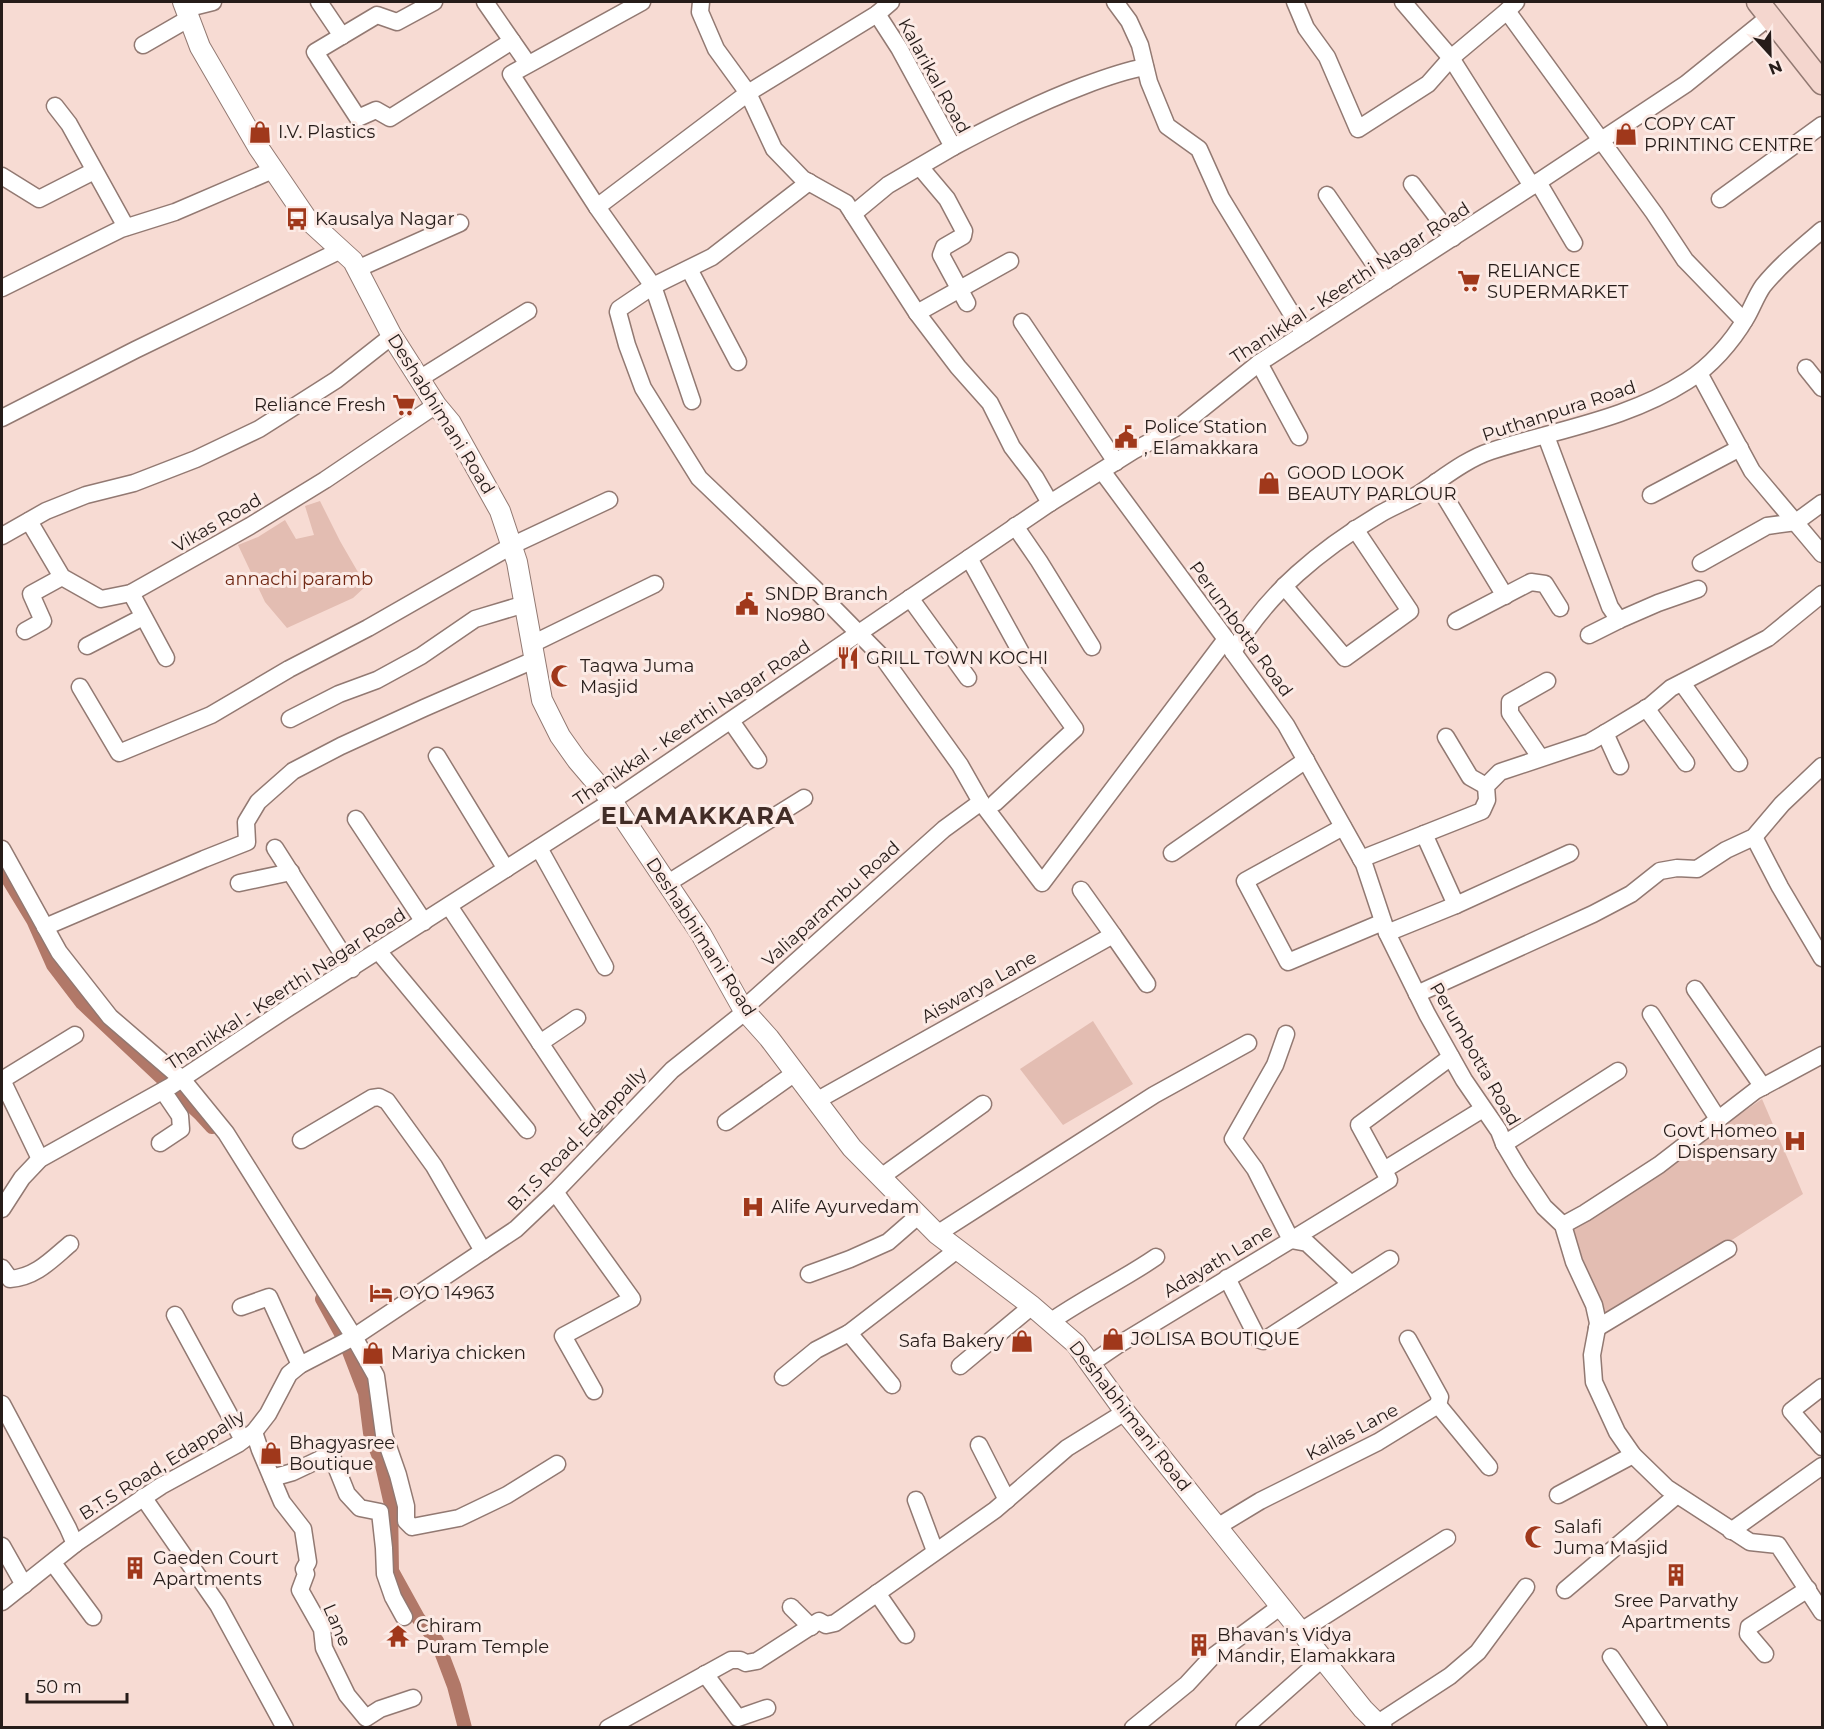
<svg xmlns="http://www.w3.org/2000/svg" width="1824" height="1729" viewBox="0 0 1824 1729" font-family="Montserrat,sans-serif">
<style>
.green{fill:#e3bdb2}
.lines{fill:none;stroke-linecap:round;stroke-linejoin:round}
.canal{stroke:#b17868;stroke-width:14}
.minor-casing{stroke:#927972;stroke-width:19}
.tertiary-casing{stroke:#927972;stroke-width:22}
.secondary-casing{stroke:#927972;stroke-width:25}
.minor{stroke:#fff;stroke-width:16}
.tertiary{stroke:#fff;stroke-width:20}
.secondary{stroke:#f4d6ce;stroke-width:22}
.labels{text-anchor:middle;stroke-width:6;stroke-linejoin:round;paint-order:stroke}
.street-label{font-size:18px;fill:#261c19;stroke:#fcebe6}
.poi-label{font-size:18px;fill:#261c19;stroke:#fcebe6;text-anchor:start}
.park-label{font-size:18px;fill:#712915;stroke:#fcebe6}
.district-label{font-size:24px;font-weight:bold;letter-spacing:1.5px;fill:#422d27;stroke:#fcebe6}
</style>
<rect width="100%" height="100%" fill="#f7dbd3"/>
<g class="green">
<path d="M320,501L340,541L366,586L353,598L287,628L265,602L238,545L258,537L285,520L296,539L314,535L305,506Z"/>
<path d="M1093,1021L1133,1084L1063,1125L1020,1069Z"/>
<path d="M1762,1099L1803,1194L1718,1249L1606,1317L1571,1229Z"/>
</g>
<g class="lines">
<g class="canal">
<path d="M2,869L33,920L53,965L82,1003L201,1115L212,1127"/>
<path d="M322,1299L345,1341L365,1393L370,1433L382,1465L391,1505L392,1571L418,1618L437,1641L454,1686L465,1728"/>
</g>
<g class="minor-casing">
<g id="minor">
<path d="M319,2L342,36"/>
<path d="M434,2L397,22L377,15L315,52L358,118L376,110L390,118L512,41"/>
<path d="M485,2L528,64"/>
<path d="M642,2L511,74L597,207L653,286L692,401"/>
<path d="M701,2L700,12L716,49L748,93L774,149L803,179L846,203L917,313L958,367L990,403L1012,447L1035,477L1050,503"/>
<path d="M1115,2L1129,21L1140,45L1149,82L1167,126L1199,149L1221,198L1304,334"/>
<path d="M1295,2L1306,28L1327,57L1358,129L1428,84L1451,58L1507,11L1516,2"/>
<path d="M1403,2L1451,58L1532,186"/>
<path d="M185,9L213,2"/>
<path d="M1507,11L1654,213L1685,260L1744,321"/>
<path d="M143,45L188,19"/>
<path d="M55,106L69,124L126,227"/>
<path d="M953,147C996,124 1038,103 1083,86C1104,78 1123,71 1145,67"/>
<path d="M920,167L947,199L964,231L963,236L944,247L941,255L967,303"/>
<path d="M2,176L39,199L94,171"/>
<path d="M1538,182L1574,243"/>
<path d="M1412,184L1453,238"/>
<path d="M1327,195L1386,281"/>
<path d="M1720,199L1822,125"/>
<path d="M597,207L748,93L877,14L891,2"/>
<path d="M853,214L888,185L953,147L899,48L877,14"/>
<path d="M357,269L460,223"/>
<path d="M689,269L738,362"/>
<path d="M2,288L121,229L175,212L273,170"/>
<path d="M917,313L1010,261"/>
<path d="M1022,322L1116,462"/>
<path d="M1259,363L1299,437"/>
<path d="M1806,368L1822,388"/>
<path d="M1699,373L1752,471L1822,554"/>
<path d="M419,379L528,311"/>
<path d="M2,418L135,350L341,250"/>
<path d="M1546,436L1610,607L1619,620L1658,603L1698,589"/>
<path d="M1102,471L1226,639L1233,652L1286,725L1364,864L1387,933L1427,1014L1464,1080L1499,1131L1504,1144L1520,1171L1544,1207L1563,1225L1574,1262L1594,1305L1598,1323L1592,1355L1594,1382L1617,1432L1633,1455L1667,1488L1750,1542L1778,1545L1822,1612"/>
<path d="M1436,482L1505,596"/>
<path d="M1651,495L1740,448"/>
<path d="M29,521L62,577L101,599L131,593L250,526L325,480L436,405"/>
<path d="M1015,526L1039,561L1092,647"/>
<path d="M2,536L46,511L86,495L134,483L196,459L259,429L336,380L392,336"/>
<path d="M969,558L1024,658L1075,729L995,803"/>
<path d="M1701,563L1767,526L1796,522L1822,503"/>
<path d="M1284,586L1345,658L1410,611L1355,529"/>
<path d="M131,593L166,658"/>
<path d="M910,598L968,678"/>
<path d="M1456,621L1531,582L1545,584L1560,608"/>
<path d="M25,631L43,621L31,594L62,577"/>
<path d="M1589,635L1619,620"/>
<path d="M532,644L655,584"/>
<path d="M87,646L143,617"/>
<path d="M1233,652C1268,592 1321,549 1380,514C1392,507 1405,502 1417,495C1441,480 1464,460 1491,451C1558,429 1626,420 1687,381C1710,367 1732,342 1746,318C1752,308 1756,296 1763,286C1780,265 1802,247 1822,230"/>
<path d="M1682,683L1739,763"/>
<path d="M80,687L119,753L211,715L289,669L368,628L513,545L609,500"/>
<path d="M1646,708L1686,763"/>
<path d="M290,719L339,694L377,680L421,656L475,619L525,604"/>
<path d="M731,721L758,760"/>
<path d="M1605,733L1620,766"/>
<path d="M1446,737L1470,777L1486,786"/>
<path d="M437,756L506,869"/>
<path d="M1540,757L1510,713V702L1547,681"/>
<path d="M981,802L1042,883L1226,639"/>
<path d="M356,819L424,922"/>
<path d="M1343,827L1245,881L1288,962L1383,922"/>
<path d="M1424,834L1456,905"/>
<path d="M1754,837L1780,887L1822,958"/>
<path d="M275,848L352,969"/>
<path d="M539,848L605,967"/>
<path d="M2,849L59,952L110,1017L182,1079L226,1133L354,1337L376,1376L384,1435L398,1475L406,1506V1521L412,1527L459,1518L507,1495L557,1464"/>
<path d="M1172,853L1306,760"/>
<path d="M1361,859L1482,811L1487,800L1486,786L1500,772L1590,742L1612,729L1650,706L1671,688L1768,638L1822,594"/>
<path d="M239,883L291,872"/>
<path d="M668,883L804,798"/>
<path d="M449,906L594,1124"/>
<path d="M45,927L204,859L247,842L246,822L258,802L293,771L341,746L424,708L534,660"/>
<path d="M1387,933L1456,905L1570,853"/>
<path d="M1113,935L1147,984"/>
<path d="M379,952L527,1130"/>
<path d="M1695,989L1763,1087"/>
<path d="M1417,994L1593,914L1631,894L1660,871L1677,868L1697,869L1726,850L1754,837L1782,804L1822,766"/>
<path d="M1651,1014L1718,1119"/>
<path d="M540,1043L577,1018"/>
<path d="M2,1080L40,1159"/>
<path d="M2,1080L75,1035"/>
<path d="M816,1101L1113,935L1081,890"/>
<path d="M726,1122L795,1073"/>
<path d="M301,1140L372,1098L379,1097L387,1101L434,1166L483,1251"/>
<path d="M160,1143L181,1129L180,1116L163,1091"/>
<path d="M1504,1144L1618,1071"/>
<path d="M1384,1170L1483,1109"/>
<path d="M881,1177L983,1104"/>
<path d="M555,1192L632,1299L563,1336L594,1391"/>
<path d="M2,1209L22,1178L40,1159L171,1086L285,1010L612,801L1050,503L1133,451L1183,424L1259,363L1532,186L1686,84L1769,17"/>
<path d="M1563,1225L1585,1213L1659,1165L1755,1091L1822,1055"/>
<path d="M937,1234L1154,1095L1248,1043"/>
<path d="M1291,1240L1389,1180L1359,1125L1451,1057"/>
<path d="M1291,1240L1307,1243L1351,1284"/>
<path d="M2,1268L10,1279C36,1277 51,1260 70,1244"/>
<path d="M809,1274L850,1259L888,1242L919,1215"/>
<path d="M1227,1278L1258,1339L1263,1341L1390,1259"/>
<path d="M241,1307L269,1297L300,1365"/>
<path d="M175,1315L243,1440"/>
<path d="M1050,1322C1084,1298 1121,1281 1156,1257"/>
<path d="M1597,1328L1728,1249"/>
<path d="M849,1333L892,1385"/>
<path d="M1090,1364L1118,1345L1291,1240L1255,1169L1233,1139L1275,1065L1286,1034"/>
<path d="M960,1366L1032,1306"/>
<path d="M783,1377L816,1350L849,1333L957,1250"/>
<path d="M1822,1387L1791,1411L1822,1447"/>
<path d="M2,1404L68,1528L75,1544"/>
<path d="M1438,1405L1489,1467"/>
<path d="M254,1432L260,1450L282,1502L303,1529L308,1562L304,1569L306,1574L300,1590L322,1629L324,1648L347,1695L366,1718L380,1709L413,1698"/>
<path d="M979,1445L1007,1500"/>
<path d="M272,1478L293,1472L331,1454L347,1494L360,1508L380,1512L384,1548L385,1574L393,1597L404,1617"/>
<path d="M1558,1495L1633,1455"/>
<path d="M143,1497L218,1605L285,1728"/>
<path d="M916,1500L935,1551"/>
<path d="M1217,1527L1260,1501L1378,1442L1438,1405L1440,1397L1408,1339"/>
<path d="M1731,1531L1822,1466"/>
<path d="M2,1546L24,1585"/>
<path d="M53,1563L93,1617"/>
<path d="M1565,1590L1677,1495"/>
<path d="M877,1593L906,1635"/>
<path d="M2,1602L75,1544L116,1516L161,1486L238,1444L254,1432L268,1414L289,1374L300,1365L354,1337L516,1229L555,1192L672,1070L741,1015L743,1009L944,829L981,802L960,765L884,659L813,587L699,478L643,388L627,345L618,312L619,309L653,286L712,257L809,182"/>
<path d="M791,1607L811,1627"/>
<path d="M1301,1631L1447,1538"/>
<path d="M1765,1654L1748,1634L1749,1627L1808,1589"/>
<path d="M1611,1657L1659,1728"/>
<path d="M705,1674L738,1718L767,1708"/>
<path d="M1378,1723L1450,1676L1478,1652L1526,1587"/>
<path d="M608,1728L731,1660H740L746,1663L757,1661L819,1621L826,1625L835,1623L995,1510L1067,1448L1125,1412"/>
<path d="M1133,1728L1187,1684L1211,1658L1281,1606"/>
<path d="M1244,1728L1323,1658"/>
</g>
</g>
<g class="tertiary-casing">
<path id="tertiary" d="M183,2L200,47L258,147L307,219L353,261L392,336L436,405L451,423L500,511L517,562L542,700L560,736L577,760L612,801L701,934L743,1009L769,1038L852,1148L937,1234L1032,1306L1076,1344L1125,1412L1363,1709L1382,1728"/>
</g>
<g class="secondary-casing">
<path id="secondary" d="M1758,2L1822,83"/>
</g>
<use href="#minor" class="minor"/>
<use href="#tertiary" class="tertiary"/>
<use href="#secondary" class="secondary"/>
</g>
<defs>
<g id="shop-bare" transform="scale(1.8)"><path d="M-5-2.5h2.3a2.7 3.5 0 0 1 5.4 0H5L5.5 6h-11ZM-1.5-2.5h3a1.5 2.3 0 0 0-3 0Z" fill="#a0381b" stroke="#fcebe6" stroke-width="2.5" paint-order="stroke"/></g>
<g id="bus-bare" transform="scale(1.8)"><path d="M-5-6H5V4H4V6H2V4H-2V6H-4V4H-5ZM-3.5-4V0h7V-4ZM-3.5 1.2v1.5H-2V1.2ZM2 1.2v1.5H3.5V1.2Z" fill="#a0381b" stroke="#fcebe6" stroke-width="2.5" paint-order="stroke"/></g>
<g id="supermarket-bare" transform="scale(1.8)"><path d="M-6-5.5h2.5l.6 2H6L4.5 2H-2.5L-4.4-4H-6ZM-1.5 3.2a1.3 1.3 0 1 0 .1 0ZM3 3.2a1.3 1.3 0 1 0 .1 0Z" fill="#a0381b" stroke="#fcebe6" stroke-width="2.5" paint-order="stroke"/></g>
<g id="civic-bare" transform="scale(1.8)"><path d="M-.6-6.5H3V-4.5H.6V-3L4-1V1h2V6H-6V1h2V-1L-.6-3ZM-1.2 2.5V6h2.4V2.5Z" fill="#a0381b" stroke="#fcebe6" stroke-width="2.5" paint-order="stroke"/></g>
<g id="restaurant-bare" transform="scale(1.8)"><path d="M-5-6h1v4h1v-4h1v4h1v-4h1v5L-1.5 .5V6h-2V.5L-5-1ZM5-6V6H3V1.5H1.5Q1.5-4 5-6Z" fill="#a0381b" stroke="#fcebe6" stroke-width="2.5" paint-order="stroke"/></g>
<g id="mosque-bare" transform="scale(1.8)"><path d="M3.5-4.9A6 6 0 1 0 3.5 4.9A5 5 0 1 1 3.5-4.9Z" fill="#a0381b" stroke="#fcebe6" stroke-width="2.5" paint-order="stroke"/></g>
<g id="hospital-bare" transform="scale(1.8)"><path d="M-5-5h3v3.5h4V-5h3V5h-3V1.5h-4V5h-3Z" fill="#a0381b" stroke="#fcebe6" stroke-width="2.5" paint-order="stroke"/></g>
<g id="hotel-bare" transform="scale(1.8)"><path d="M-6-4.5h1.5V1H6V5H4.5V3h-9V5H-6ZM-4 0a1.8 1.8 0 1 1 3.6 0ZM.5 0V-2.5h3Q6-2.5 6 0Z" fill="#a0381b" stroke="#fcebe6" stroke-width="2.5" paint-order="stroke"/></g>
<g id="building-bare" transform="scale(1.8)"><path d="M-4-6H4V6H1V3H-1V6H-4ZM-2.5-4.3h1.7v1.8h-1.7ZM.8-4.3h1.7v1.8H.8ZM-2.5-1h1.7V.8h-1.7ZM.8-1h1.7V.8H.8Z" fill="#a0381b" stroke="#fcebe6" stroke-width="2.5" paint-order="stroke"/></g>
<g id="temple-bare" transform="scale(1.8)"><path d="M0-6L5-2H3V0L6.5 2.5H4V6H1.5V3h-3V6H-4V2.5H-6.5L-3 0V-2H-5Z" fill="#a0381b" stroke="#fcebe6" stroke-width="2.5" paint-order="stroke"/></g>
</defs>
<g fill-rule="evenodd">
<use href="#shop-bare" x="260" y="132"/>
<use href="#shop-bare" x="1626" y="134"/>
<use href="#bus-bare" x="297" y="219"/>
<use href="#supermarket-bare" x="1469" y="281"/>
<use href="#supermarket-bare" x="404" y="405"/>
<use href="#civic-bare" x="1126" y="437"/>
<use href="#shop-bare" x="1269" y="483"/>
<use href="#civic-bare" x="747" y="604"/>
<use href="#restaurant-bare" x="848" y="658"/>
<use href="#mosque-bare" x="562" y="676"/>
<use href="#hospital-bare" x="1795" y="1141"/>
<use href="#hospital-bare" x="753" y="1207"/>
<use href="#hotel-bare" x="381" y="1293"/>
<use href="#shop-bare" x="1113" y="1339"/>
<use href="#shop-bare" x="1022" y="1341"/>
<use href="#shop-bare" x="373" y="1353"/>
<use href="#shop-bare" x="271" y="1453"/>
<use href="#mosque-bare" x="1536" y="1537"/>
<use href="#building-bare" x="135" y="1568"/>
<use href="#building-bare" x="1676" y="1575"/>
<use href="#temple-bare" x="398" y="1636"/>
<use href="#building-bare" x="1199" y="1645"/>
</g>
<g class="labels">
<g class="street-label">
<text transform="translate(934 76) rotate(61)" y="6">Kalarikal Road</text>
<text transform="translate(1350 283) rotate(-33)" y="6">Thanikkal - Keerthi Nagar Road</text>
<text transform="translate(1559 411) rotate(-18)" y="6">Puthanpura Road</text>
<text transform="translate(441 414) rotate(58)" y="6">Deshabhimani Road</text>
<text transform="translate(217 523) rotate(-30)" y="6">Vikas Road</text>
<text transform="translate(1241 629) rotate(54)" y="6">Perumbotta Road</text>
<text transform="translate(692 723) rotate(-34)" y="6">Thanikkal - Keerthi Nagar Road</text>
<text transform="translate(831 904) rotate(-42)" y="6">Valiaparambu Road</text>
<text transform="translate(701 937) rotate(57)" y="6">Deshabhimani Road</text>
<text transform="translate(979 987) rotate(-29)" y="6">Aiswarya Lane</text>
<text transform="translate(286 989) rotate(-33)" y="6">Thanikkal - Keerthi Nagar Road</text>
<text transform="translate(1475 1054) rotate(60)" y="6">Perumbotta Road</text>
<text transform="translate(577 1139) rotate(-46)" y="6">B.T.S Road, Edappally</text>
<text transform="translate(1218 1261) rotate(-31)" y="6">Adayath Lane</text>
<text transform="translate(1130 1416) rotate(52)" y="6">Deshabhimani Road</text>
<text transform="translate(1352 1432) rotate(-28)" y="6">Kailas Lane</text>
<text transform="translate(162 1465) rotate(-32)" y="6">B.T.S Road, Edappally</text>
<text transform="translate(337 1625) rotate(67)" y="6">Lane</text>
</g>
<g class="poi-label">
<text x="1644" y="130">COPY CAT<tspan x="1644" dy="21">PRINTING CENTRE</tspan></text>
<text x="278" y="138">I.V. Plastics</text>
<text x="315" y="225">Kausalya Nagar</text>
<text x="1487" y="277">RELIANCE<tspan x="1487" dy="21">SUPERMARKET</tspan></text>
<text x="386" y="411" text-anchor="end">Reliance Fresh</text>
<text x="1144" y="433">Police Station<tspan x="1144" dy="21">, Elamakkara</tspan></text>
<text x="1287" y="479">GOOD LOOK<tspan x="1287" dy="21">BEAUTY PARLOUR</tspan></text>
<text x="765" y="600">SNDP Branch<tspan x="765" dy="21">No980</tspan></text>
<text x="866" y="664">GRILL TOWN KOCHI</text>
<text x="580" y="672">Taqwa Juma<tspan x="580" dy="21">Masjid</tspan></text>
<text x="1777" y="1137" text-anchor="end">Govt Homeo<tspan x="1777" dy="21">Dispensary</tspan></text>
<text x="771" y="1213">Alife Ayurvedam</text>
<text x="399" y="1299">OYO 14963</text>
<text x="1131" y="1345">JOLISA BOUTIQUE</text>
<text x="1004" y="1347" text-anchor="end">Safa Bakery</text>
<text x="391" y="1359">Mariya chicken</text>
<text x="289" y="1449">Bhagyasree<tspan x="289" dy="21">Boutique</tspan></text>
<text x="1554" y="1533">Salafi<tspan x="1554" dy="21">Juma Masjid</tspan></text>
<text x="153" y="1564">Gaeden Court<tspan x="153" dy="21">Apartments</tspan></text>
<text x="1676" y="1607" text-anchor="middle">Sree Parvathy<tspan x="1676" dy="21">Apartments</tspan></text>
<text x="416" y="1632">Chiram<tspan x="416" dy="21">Puram Temple</tspan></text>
<text x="1217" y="1641">Bhavan's Vidya<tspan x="1217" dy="21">Mandir, Elamakkara</tspan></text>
</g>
<g class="park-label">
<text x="299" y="585">annachi paramb</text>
</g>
<g class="district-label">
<text x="698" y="824">ELAMAKKARA</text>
</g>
</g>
<rect width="1824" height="1729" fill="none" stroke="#261c19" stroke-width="6"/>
<g transform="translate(1770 54) rotate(158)" stroke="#fcebe6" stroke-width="4.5" paint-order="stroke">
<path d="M0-4.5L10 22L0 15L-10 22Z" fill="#261c19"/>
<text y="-9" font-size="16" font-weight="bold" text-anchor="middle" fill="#261c19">N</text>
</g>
<path d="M27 1693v9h100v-9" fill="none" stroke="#261c19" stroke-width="3"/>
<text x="36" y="1693" font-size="18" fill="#261c19" stroke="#fcebe6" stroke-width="4.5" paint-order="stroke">50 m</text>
</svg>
